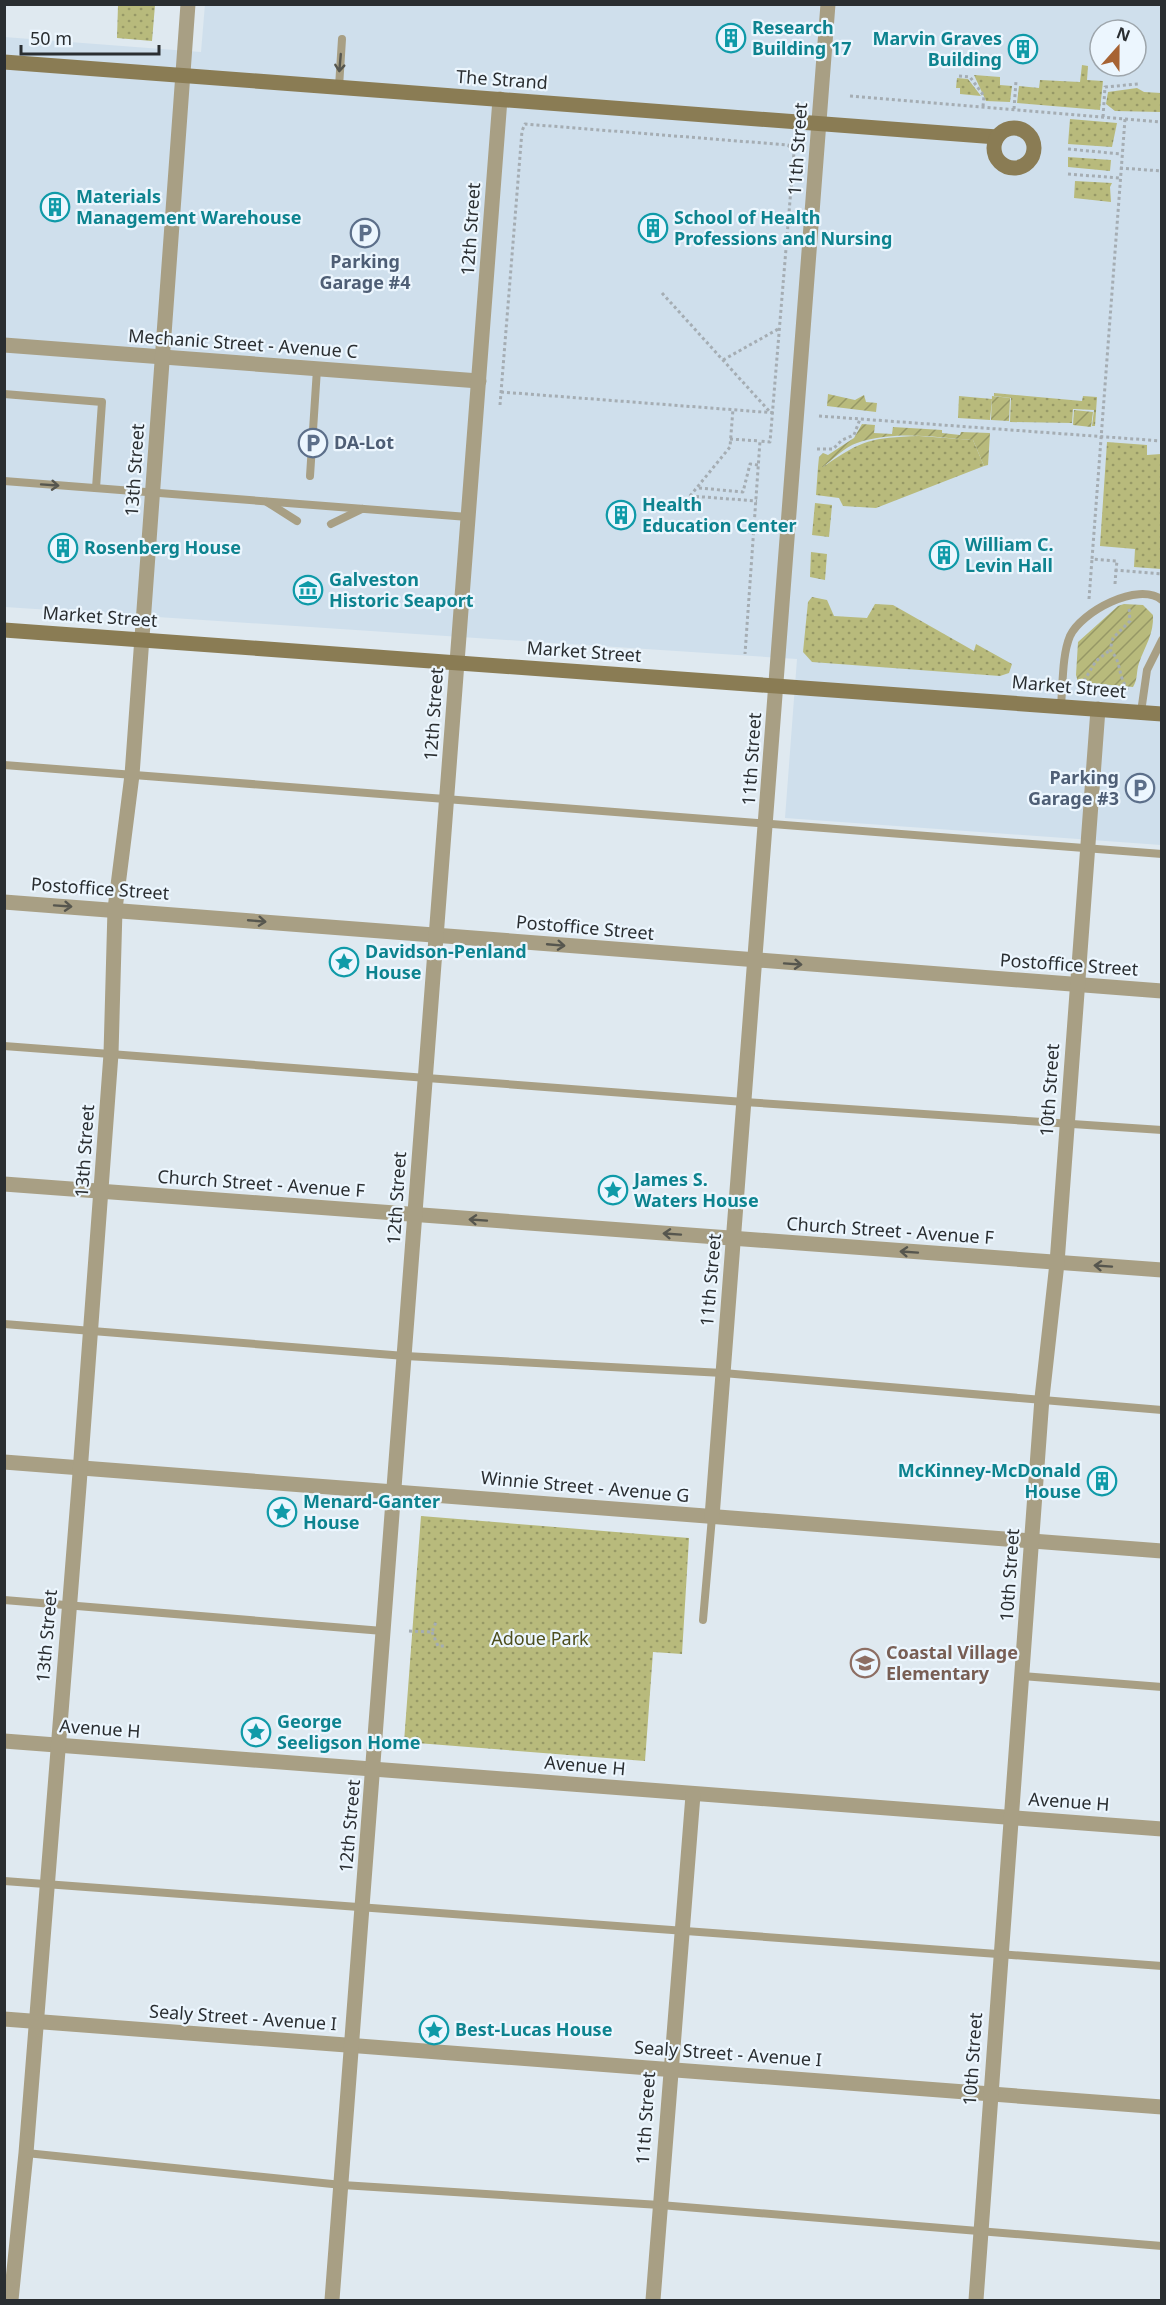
<svg xmlns="http://www.w3.org/2000/svg" width="1166" height="2305" viewBox="0 0 1166 2305" font-family="'Noto Sans',sans-serif">
<style>
.built{fill:#cfdfec;fill-rule:evenodd}
.grass{fill:url(#grass-dots)}
.garden{fill:url(#garden-furrows)}
.lines{fill:none;stroke-linecap:round;stroke-linejoin:round}
.path{stroke:#a5adb3;stroke-width:3;stroke-dasharray:3 3;stroke-linecap:butt}
.lane{stroke:#a89f84;stroke-width:8}
.street{stroke:#a89f84;stroke-width:15}
.secondary{stroke:#8a7c54;stroke-width:15}
.oneway{stroke:#56564e}
.labels{text-anchor:middle;stroke-width:4.5;stroke-linejoin:round;paint-order:stroke}
.culture-label{font-size:18px;font-weight:bold;fill:#0d838f;stroke:#ecf6fe;text-anchor:start}
.street-label{font-size:18px;fill:#2a2e31;stroke:#ecf6fe}
.service-label{font-size:18px;font-weight:bold;fill:#4e5e75;stroke:#ecf6fe}
.park-label{font-size:18px;fill:#4d4e1d;stroke:#ecf6fe}
.education-label{font-size:18px;font-weight:bold;fill:#785e54;stroke:#ecf6fe;text-anchor:start}
</style>
<defs>
<pattern id="grass-dots" width="8" height="8" patternUnits="userSpaceOnUse" patternTransform="scale(1.5)"><rect width="8" height="8" fill="#b8ba7c"/><path d="M2 2h.1M6 6h.1" fill="none" stroke="#969866" stroke-width="1.8" stroke-linecap="round"/></pattern>
<pattern id="garden-furrows" width="10" height="10" patternUnits="userSpaceOnUse" patternTransform="scale(1.5)"><rect width="10" height="10" fill="#b8ba7c"/><path d="M-1 1l2-2M0 10L10 0M9 11l2-2" fill="none" stroke="#969866"/></pattern>
</defs>
<rect width="100%" height="100%" fill="#dfe9f0"/>
<path class="built" d="M205,4L1161,5V845L785,818L797,659L5,607L4,37L201,52ZM1100,30H1136V66H1100Z"/>
<g class="grass">
<path d="M118,5H155L152,41L117,38Z"/>
<path d="M1082,65L1088,66L1087,80L1103,81L1100,110L1017,103L1019,86L1039,88L1040,80L1080,82Z"/>
<path d="M974,75L1000,77V85L1012,86L1010,102L986,101Z"/>
<path d="M957,78L968,79L981,96L960,94V88H956Z"/>
<path d="M1137,88L1144,92L1161,93V112L1115,111L1106,104L1108,92Z"/>
<path d="M1070,119L1117,123L1112,147L1068,144Z"/>
<path d="M1068,157L1111,160L1110,171L1068,167Z"/>
<path d="M1075,181L1112,183L1110,187L1111,202L1074,198Z"/>
<path d="M994,393L1082,401L1083,396L1097,397L1095,426H1092L1094,410L1073,409L1072,423L1010,422L1011,398L994,396Z"/>
<path d="M959,396L992,399L990,420L958,418Z"/>
<path d="M919,436L973,440L984,466L876,508L843,506L839,498L816,495L818,467H823C863,439 871,438 919,436Z"/>
<path d="M1107,442L1147,445V455L1161,454V569L1134,567L1135,549L1100,546Z"/>
<path d="M815,503L832,505L829,537L812,535Z"/>
<path d="M811,552L827,554L825,580L810,577Z"/>
<path d="M812,597L827,600L834,616L867,618L875,604L893,605L974,651L976,644L1012,664L1009,673L1000,676L812,662L803,652L808,602Z"/>
<path d="M421,1516L689,1538L682,1654L653,1652L645,1761L404,1742Z"/>
</g>
<g class="garden">
<path d="M828,394L855,400L864,395L866,402L877,403L876,412L827,406Z"/>
<path d="M992,396L1010,398L1009,421L991,420Z"/>
<path d="M1074,410L1093,412L1091,427L1073,425Z"/>
<path d="M862,424L875,425L874,433L892,434L893,427L942,430V433L960,435L961,432L990,433L988,465L984,466L973,440C935,437 893,430 857,443C845,447 833,459 823,467H818L819,457L823,453L828,455L854,438Z"/>
<path d="M1124,604L1143,605L1153,615C1154,634 1145,646 1139,663C1136,672 1138,679 1133,687L1078,682L1076,675L1078,642L1118,606Z"/>
</g>
<g class="lines">
<g class="path">
<path d="M959,76L970,77L984,96L983,106"/>
<path d="M850,96L1125,119L1092,559L1117,561L1116,570L1162,574"/>
<path d="M1014,109L1016,81"/>
<path d="M1103,117L1105,87L1138,84"/>
<path d="M1125,119L1162,122"/>
<path d="M1068,149L1121,154"/>
<path d="M1120,168L1162,171"/>
<path d="M1068,174L1119,178"/>
<path d="M662,293L770,412"/>
<path d="M723,360L780,328"/>
<path d="M501,392L776,413"/>
<path d="M500,405L522,131L525,124L788,145L794,152L770,442L760,441L745,654"/>
<path d="M819,416L1162,441"/>
<path d="M730,439L760,441"/>
<path d="M817,449H833L842,440L854,435L860,419"/>
<path d="M699,488L743,492L750,464L758,465"/>
<path d="M690,496L730,447L733,409"/>
<path d="M690,496L757,501"/>
<path d="M1115,584L1116,570"/>
<path d="M1089,599L1092,559"/>
<path d="M1081,686L1096,661L1110,650"/>
<path d="M1128,690C1117,675 1122,661 1110,650L1113,638L1130,621L1129,607"/>
<path d="M409,1631L432,1632L436,1622"/>
<path d="M432,1632L438,1646H445"/>
</g>
<g class="lane">
<path d="M339,87L342,39"/>
<path d="M4,394L102,402L96,488"/>
<path d="M310,476L317,369"/>
<path d="M4,481L468,517"/>
<path d="M267,502L297,521"/>
<path d="M331,524L362,509"/>
<path d="M1061,705C1063,684 1062,655 1070,636C1081,612 1138,581 1162,600"/>
<path d="M1141,712L1147,670L1162,640"/>
<path d="M4,765L1162,854"/>
<path d="M4,1046L744,1102L1162,1130"/>
<path d="M4,1324L405,1356L723,1373L1162,1410"/>
<path d="M4,1600L383,1631"/>
<path d="M703,1620L712,1517"/>
<path d="M1022,1676L1162,1687"/>
<path d="M4,1881L1162,1966"/>
<path d="M26,2153L342,2185L660,2205L1162,2246"/>
</g>
<g class="street">
<path d="M4,345L479,381"/>
<path d="M4,902L1162,991"/>
<path d="M4,1184L1162,1270"/>
<path d="M4,1462L1162,1551"/>
<path d="M712,1517L828,4"/>
<path d="M4,1741L1162,1829"/>
<path d="M4,2019L1162,2107"/>
<path d="M11,2300L26,2153L79,1486L111,1054L115,909L132,775L188,4"/>
<path d="M332,2300L500,99"/>
<path d="M653,2300L693,1795"/>
<path d="M976,2300L1042,1398L1057,1263L1098,709"/>
</g>
<g class="secondary">
<path d="M4,62L997,137"/>
<circle cx="1014" cy="148" r="20"/>
<path d="M4,630L1162,714"/>
</g>
</g>
<defs><path id="oneway-shaft" d="M-6 0H5M1.5-3L5.5 0L1.5 3" fill="none" stroke-width="1.6" stroke-linecap="round" stroke-linejoin="round" transform="scale(1.5)"/></defs>
<g class="oneway">
<use href="#oneway-shaft" transform="translate(340 63) rotate(95)"/>
<use href="#oneway-shaft" transform="translate(50 485) rotate(4)"/>
<use href="#oneway-shaft" transform="translate(63 906) rotate(4)"/>
<use href="#oneway-shaft" transform="translate(257 921) rotate(5)"/>
<use href="#oneway-shaft" transform="translate(556 945) rotate(5)"/>
<use href="#oneway-shaft" transform="translate(793 964) rotate(4)"/>
<use href="#oneway-shaft" transform="translate(478 1220) rotate(-176)"/>
<use href="#oneway-shaft" transform="translate(672 1234) rotate(-176)"/>
<use href="#oneway-shaft" transform="translate(909 1252) rotate(-176)"/>
<use href="#oneway-shaft" transform="translate(1103 1266) rotate(-176)"/>
</g>
<defs>
<g id="building-ring" transform="scale(1.5)"><circle r="9.5" fill="#ecf6fe" stroke="#0f9aa8" stroke-width="1.5"/><path d="M-4-6H4V6H1V3H-1V6H-4ZM-2.5-4.3h1.7v1.8h-1.7ZM.8-4.3h1.7v1.8H.8ZM-2.5-1h1.7V.8h-1.7ZM.8-1h1.7V.8H.8Z" fill="#0f9aa8"/></g>
<g id="parking-ring" transform="scale(1.5)"><circle r="9.5" fill="#ecf6fe" stroke="#5c6f8a" stroke-width="1.5"/><path d="M-3.5-5.5H1a3.5 3.5 0 0 1 0 7H-1V5.5H-3.5ZM-1-3.4V-.6H.8a1.4 1.4 0 0 0 0-2.8Z" fill="#5c6f8a"/></g>
<g id="museum-ring" transform="scale(1.5)"><circle r="9.5" fill="#ecf6fe" stroke="#0f9aa8" stroke-width="1.5"/><path d="M0-6L6-3V-2H-6V-3ZM-5-1h2V3h-2ZM-1-1h2V3h-2ZM3-1h2V3H3ZM-6 4H6V6H-6Z" fill="#0f9aa8"/></g>
<g id="sight-ring" transform="scale(1.5)"><circle r="9.5" fill="#ecf6fe" stroke="#0f9aa8" stroke-width="1.5"/><path d="M0-6L1.8-2.2L6-1.7L2.9 1.2L3.7 5.4L0 3.3L-3.7 5.4L-2.9 1.2L-6-1.7L-1.8-2.2Z" fill="#0f9aa8"/></g>
<g id="school-ring" transform="scale(1.5)"><circle r="9.5" fill="#ecf6fe" stroke="#8d6e63" stroke-width="1.5"/><path d="M0-5L7-2L0 1L-7-2ZM-4 1L0 2.5L4 1V4Q0 6-4 4Z" fill="#8d6e63"/></g>
</defs>
<g fill-rule="evenodd">
<use href="#building-ring" x="731" y="38"/>
<use href="#building-ring" x="1023" y="49"/>
<use href="#building-ring" x="55" y="207"/>
<use href="#building-ring" x="653" y="228"/>
<use href="#parking-ring" x="365" y="233"/>
<use href="#parking-ring" x="313" y="443"/>
<use href="#building-ring" x="621" y="515"/>
<use href="#building-ring" x="63" y="548"/>
<use href="#building-ring" x="944" y="555"/>
<use href="#museum-ring" x="308" y="590"/>
<use href="#parking-ring" x="1140" y="788"/>
<use href="#sight-ring" x="344" y="962"/>
<use href="#sight-ring" x="613" y="1190"/>
<use href="#building-ring" x="1102" y="1481"/>
<use href="#sight-ring" x="282" y="1512"/>
<use href="#school-ring" x="865" y="1663"/>
<use href="#sight-ring" x="256" y="1732"/>
<use href="#sight-ring" x="434" y="2030"/>
</g>
<g class="labels">
<g class="culture-label">
<text x="752" y="34">Research<tspan x="752" dy="21">Building 17</tspan></text>
<text x="1002" y="45" text-anchor="end">Marvin Graves<tspan x="1002" dy="21">Building</tspan></text>
<text x="76" y="203">Materials<tspan x="76" dy="21">Management Warehouse</tspan></text>
<text x="674" y="224">School of Health<tspan x="674" dy="21">Professions and Nursing</tspan></text>
<text x="642" y="511">Health<tspan x="642" dy="21">Education Center</tspan></text>
<text x="965" y="551">William C.<tspan x="965" dy="21">Levin Hall</tspan></text>
<text x="84" y="554">Rosenberg House</text>
<text x="329" y="586">Galveston<tspan x="329" dy="21">Historic Seaport</tspan></text>
<text x="365" y="958">Davidson-Penland<tspan x="365" dy="21">House</tspan></text>
<text x="634" y="1186">James S.<tspan x="634" dy="21">Waters House</tspan></text>
<text x="1081" y="1477" text-anchor="end">McKinney-McDonald<tspan x="1081" dy="21">House</tspan></text>
<text x="303" y="1508">Menard-Ganter<tspan x="303" dy="21">House</tspan></text>
<text x="277" y="1728">George<tspan x="277" dy="21">Seeligson Home</tspan></text>
<text x="455" y="2036">Best-Lucas House</text>
</g>
<g class="street-label">
<text transform="translate(502 80) rotate(4)" y="6">The Strand</text>
<text transform="translate(798 149) rotate(-86)" y="6">11th Street</text>
<text transform="translate(471 229) rotate(-86)" y="6">12th Street</text>
<text transform="translate(243 344) rotate(4)" y="6">Mechanic Street - Avenue C</text>
<text transform="translate(135 470) rotate(-86)" y="6">13th Street</text>
<text transform="translate(100 617) rotate(4)" y="6">Market Street</text>
<text transform="translate(584 652) rotate(4)" y="6">Market Street</text>
<text transform="translate(1069 687) rotate(5)" y="6">Market Street</text>
<text transform="translate(434 714) rotate(-86)" y="6">12th Street</text>
<text transform="translate(752 759) rotate(-86)" y="6">11th Street</text>
<text transform="translate(100 889) rotate(4)" y="6">Postoffice Street</text>
<text transform="translate(585 928) rotate(5)" y="6">Postoffice Street</text>
<text transform="translate(1069 965) rotate(4)" y="6">Postoffice Street</text>
<text transform="translate(1050 1090) rotate(-86)" y="6">10th Street</text>
<text transform="translate(85 1151) rotate(-86)" y="6">13th Street</text>
<text transform="translate(261 1184) rotate(4)" y="6">Church Street - Avenue F</text>
<text transform="translate(397 1198) rotate(-86)" y="6">12th Street</text>
<text transform="translate(890 1231) rotate(4)" y="6">Church Street - Avenue F</text>
<text transform="translate(711 1280) rotate(-85)" y="6">11th Street</text>
<text transform="translate(585 1487) rotate(5)" y="6">Winnie Street - Avenue G</text>
<text transform="translate(1010 1575) rotate(-86)" y="6">10th Street</text>
<text transform="translate(47 1636) rotate(-85)" y="6">13th Street</text>
<text transform="translate(100 1729) rotate(4)" y="6">Avenue H</text>
<text transform="translate(585 1766) rotate(5)" y="6">Avenue H</text>
<text transform="translate(1069 1802) rotate(4)" y="6">Avenue H</text>
<text transform="translate(350 1826) rotate(-85)" y="6">12th Street</text>
<text transform="translate(243 2018) rotate(4)" y="6">Sealy Street - Avenue I</text>
<text transform="translate(728 2054) rotate(4)" y="6">Sealy Street - Avenue I</text>
<text transform="translate(973 2059) rotate(-86)" y="6">10th Street</text>
<text transform="translate(646 2118) rotate(-86)" y="6">11th Street</text>
</g>
<g class="service-label">
<text x="365" y="268">Parking<tspan x="365" dy="21">Garage #4</tspan></text>
<text x="334" y="449" text-anchor="start">DA-Lot</text>
<text x="1119" y="784" text-anchor="end">Parking<tspan x="1119" dy="21">Garage #3</tspan></text>
</g>
<g class="park-label">
<text x="540" y="1645">Adoue Park</text>
</g>
<g class="education-label">
<text x="886" y="1659">Coastal Village<tspan x="886" dy="21">Elementary</tspan></text>
</g>
</g>
<rect width="1166" height="2305" fill="none" stroke="#2a2e31" stroke-width="12"/>
<g transform="translate(1118 48) rotate(21)"><circle r="28" fill="#ecf6fe" stroke="#9ea6ac" stroke-width="1.5"/>
<path d="M0-4.5L10 22L0 15L-10 22Z" fill="#a76333"/>
<text y="-9" font-size="16" font-weight="bold" text-anchor="middle" fill="#2a2e31">N</text>
</g>
<path d="M21 45v9h138v-9" fill="none" stroke="#2a2e31" stroke-width="3"/>
<text x="30" y="45" font-size="18" fill="#2a2e31" stroke="#ecf6fe" stroke-width="4.5" paint-order="stroke">50 m</text>
</svg>
